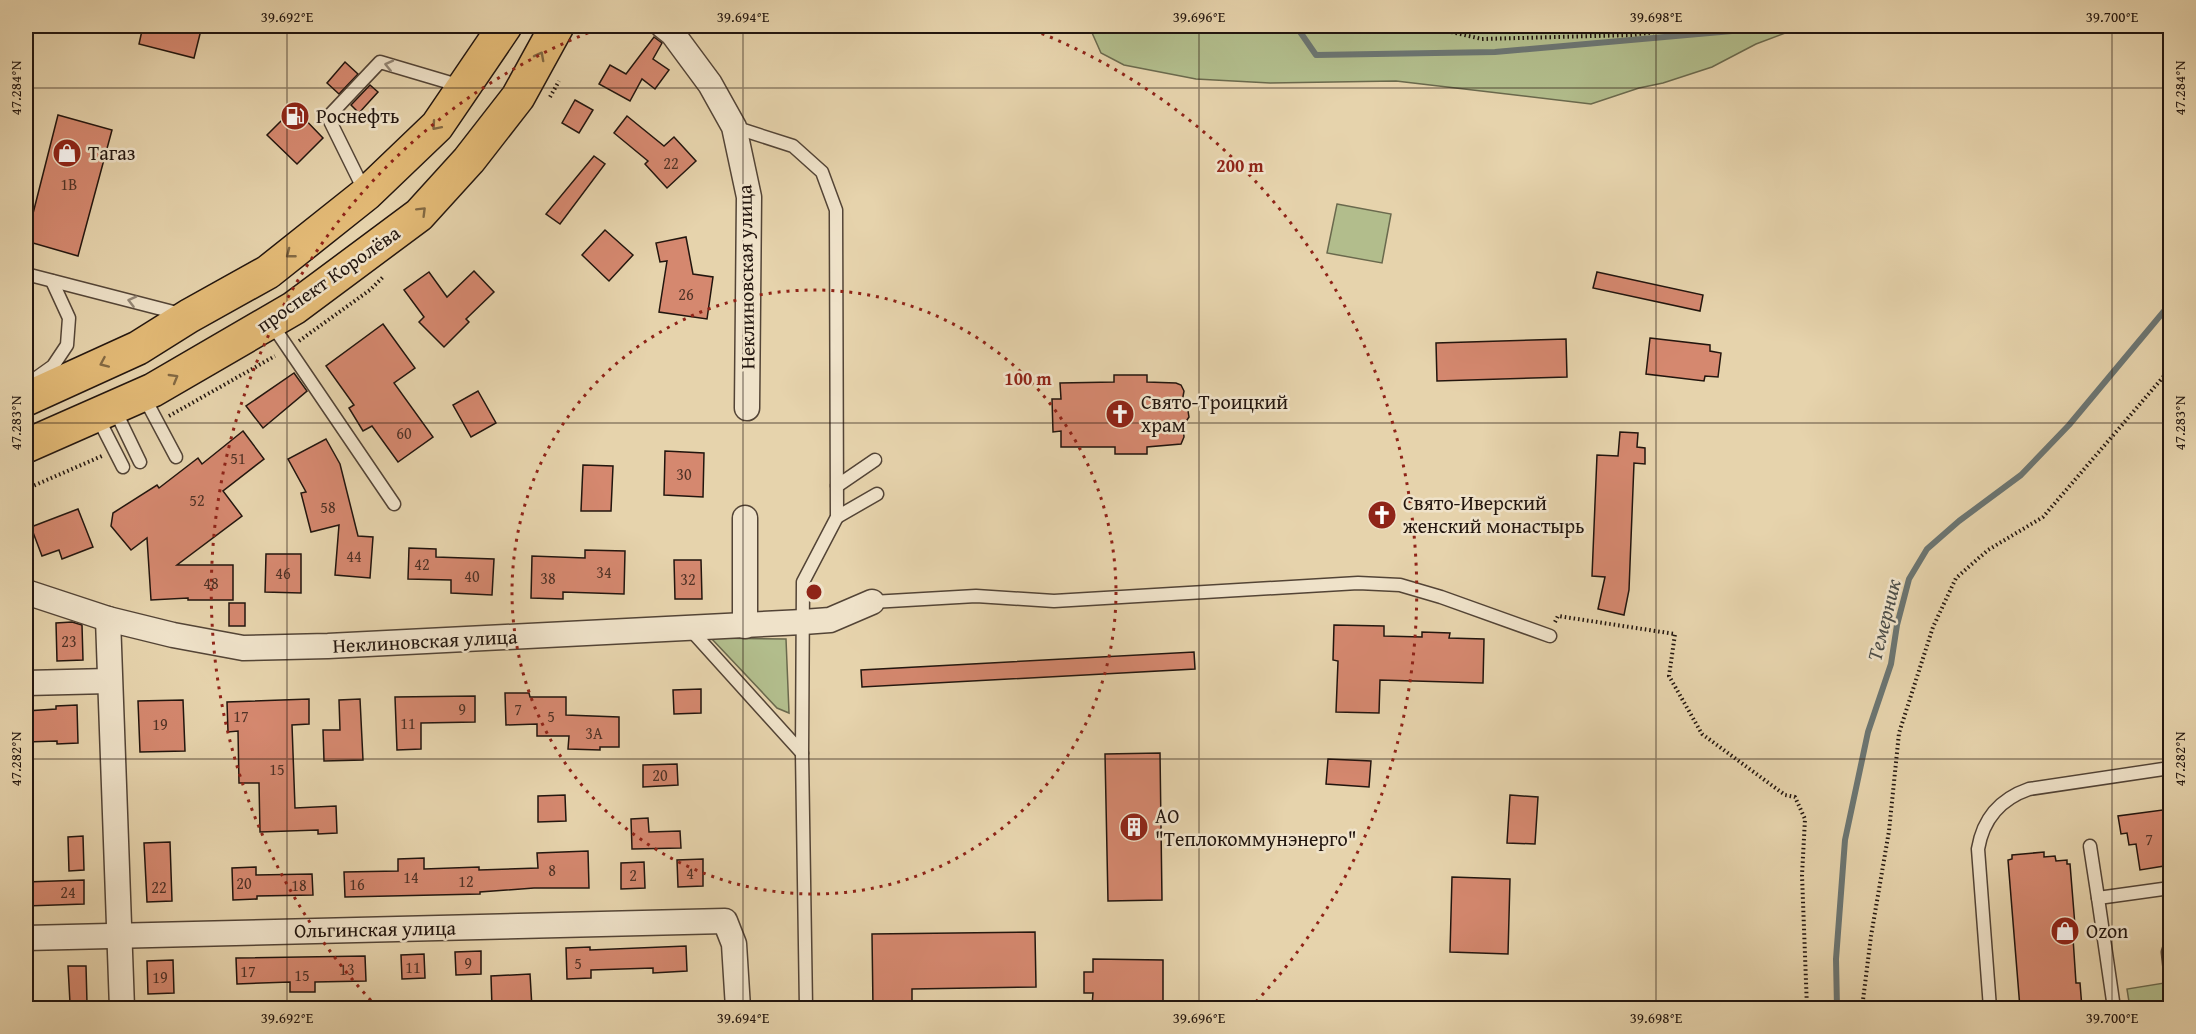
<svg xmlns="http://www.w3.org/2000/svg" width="2196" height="1034" viewBox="0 0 2196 1034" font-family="'Gentium Book Plus',serif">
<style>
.green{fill:#b2bd8c;stroke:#6a694d;stroke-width:1.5}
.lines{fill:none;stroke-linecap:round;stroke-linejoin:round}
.stream{stroke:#6b7572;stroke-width:6}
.building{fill:#d5886f;stroke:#22150e;stroke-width:1.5}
.service-casing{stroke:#534436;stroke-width:15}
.minor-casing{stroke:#534436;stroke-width:27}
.primary-casing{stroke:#22150e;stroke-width:36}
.path{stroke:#22150e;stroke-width:4;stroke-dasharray:1.5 3;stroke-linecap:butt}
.service{stroke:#efe2c9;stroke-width:12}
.minor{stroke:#efe2c9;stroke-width:24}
.primary{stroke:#e3ba76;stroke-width:33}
.oneway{stroke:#826842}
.oneway2{stroke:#938675}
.ticks{fill:none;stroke:#22150e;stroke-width:1.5;stroke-opacity:0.45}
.ring{fill:none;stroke:#8f2418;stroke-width:3;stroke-dasharray:3 6}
.labels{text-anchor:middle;stroke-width:5;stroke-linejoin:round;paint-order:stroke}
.number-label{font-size:16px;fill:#4f3226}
.poi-label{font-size:20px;fill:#22150e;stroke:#efe2c9;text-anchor:start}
.street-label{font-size:20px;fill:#22150e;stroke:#efe2c9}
.water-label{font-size:21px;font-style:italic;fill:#4c4d48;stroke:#efe2c9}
.centre{fill:#8f2418;stroke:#efe2c9;stroke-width:3}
.ring-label{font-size:18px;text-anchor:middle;font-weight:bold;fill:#8f2418;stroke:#efe2c9;stroke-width:5;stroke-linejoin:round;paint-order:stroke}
.neatline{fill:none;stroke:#22150e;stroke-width:2}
.ticks-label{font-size:15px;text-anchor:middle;fill:#22150e}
</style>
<rect width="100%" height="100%" fill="#e6d3ac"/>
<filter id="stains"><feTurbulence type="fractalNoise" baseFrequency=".00333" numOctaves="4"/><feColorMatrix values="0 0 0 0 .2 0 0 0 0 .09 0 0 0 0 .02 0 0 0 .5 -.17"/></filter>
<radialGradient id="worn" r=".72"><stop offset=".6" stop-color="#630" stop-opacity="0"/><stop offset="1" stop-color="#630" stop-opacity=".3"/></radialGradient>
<g class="green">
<path d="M1089,26H1804L1756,44L1712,67L1663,83L1639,88L1591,104L1396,81L1270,83L1196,79L1124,65L1101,53Z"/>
<path d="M1337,204L1391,214L1382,263L1327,253Z"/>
<path d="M711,638L786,639L789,713L777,708Z"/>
<path d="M2164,983L2168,1008H2130L2127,989Z"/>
</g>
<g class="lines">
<g class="stream">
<path d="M1296,26L1316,55L1495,52L1732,31L1746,26"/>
<path d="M1837,1008L1836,959L1845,840L1868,732L1891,664L1897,625L1909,579L1927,549L1959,521L2021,475L2069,425L2170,304"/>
</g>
</g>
<g class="building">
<path d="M143,26H202L194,58L139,44Z"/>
<path d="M654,37L662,43L653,59L669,70L655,89L642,79L630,101L599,84L610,65L626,74Z"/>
<path d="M345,62L358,74L339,94L327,83Z"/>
<path d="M370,85L378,92L359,113L351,105Z"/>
<path d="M575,100L593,110L579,133L562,123Z"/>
<path d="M294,108L323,138L297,164L267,135Z"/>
<path d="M58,115L112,130L78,256L26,241Z"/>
<path d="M627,116L664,146L674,137L696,161L667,188L645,164L648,161L614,133Z"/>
<path d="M594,156L605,164L560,224L546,214Z"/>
<path d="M605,230L633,255L609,281L582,255Z"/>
<path d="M686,237L693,274L713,277L707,319L659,312L667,261L660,262L656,243Z"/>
<path d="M474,271L494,292L466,319L469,322L444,347L419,322L424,317L404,290L429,272L447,297Z"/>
<path d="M1597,272L1703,295L1700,311L1593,288Z"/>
<path d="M383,324L415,368L394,383L433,437L398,462L372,426L363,431L349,408L354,405L326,366Z"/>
<path d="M1650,338L1710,345V351L1721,353L1718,377L1705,376L1704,381L1646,374Z"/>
<path d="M1566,339L1567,377L1437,381L1436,343Z"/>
<path d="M294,373L307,391L263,428L246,406Z"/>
<path d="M1114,375H1147V382L1176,383L1181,385L1184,391L1182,402L1188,411L1189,417L1183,426L1184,437L1181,444L1147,447V454H1115V447H1061V431L1053,432L1052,399H1061L1060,383L1114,382Z"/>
<path d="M478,391L496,423L471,437L453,405Z"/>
<path d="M243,431L264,459L223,491L242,516L177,565H233V600H188V598L151,600L147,538L131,550L111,526L113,513L157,485L159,488L198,458L202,464Z"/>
<path d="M1620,432L1638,433L1637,447L1645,448V464L1634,463L1629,590L1624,615L1598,609L1605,577L1592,576L1597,455L1618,456Z"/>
<path d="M326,439L340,464L358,536L373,537L370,578L335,575L339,525L311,532L301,493L306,492L288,459Z"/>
<path d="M665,451L704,453L703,497L664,495Z"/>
<path d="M583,465L613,466L611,511H581Z"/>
<path d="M78,509L93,547L62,559L59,550L42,556L31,527Z"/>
<path d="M409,548L436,549V557L494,559L492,595L451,593V580L408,579Z"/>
<path d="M585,550L625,551L624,594L563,592V599L531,598L532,556L585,558Z"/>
<path d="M266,554H301V593L265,592Z"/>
<path d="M674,560H701L702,599H675Z"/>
<rect x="229" y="603" width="16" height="23"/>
<path d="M72,622L82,625L83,660L57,661L56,623Z"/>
<path d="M1334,625L1384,626V636L1422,637V632L1450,633L1449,638L1484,639L1483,683L1380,680L1379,713L1336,712L1338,661L1333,660Z"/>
<path d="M1194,652L1195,669L862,687L861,670Z"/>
<path d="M701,689V713L674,714L673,690Z"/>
<path d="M505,693H529L530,697H566V715L619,717V747H600V750L568,749L569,736H537V724L506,725Z"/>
<path d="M475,696V722L421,723V749L397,750L395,697Z"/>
<path d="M309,699V724L292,725L295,808L336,806L337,833L318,834V830L260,832L259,783H239L238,731L228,732L227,702Z"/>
<path d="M360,699L363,760L324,761L323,730H340L339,700Z"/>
<path d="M183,700L185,751L140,752L138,701Z"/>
<path d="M77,705L78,743L57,744V741L26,742V711L56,709V706Z"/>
<path d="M1160,753L1162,900L1108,901L1105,754Z"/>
<path d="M1328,759L1371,761L1369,787L1326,784Z"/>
<path d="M677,764L678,785L643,787V765Z"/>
<path d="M565,795L566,821L538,822V796Z"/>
<path d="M1510,795L1538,797L1535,844L1507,843Z"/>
<path d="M2170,809V865L2140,870L2136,844L2129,845L2127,833L2121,834L2118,816Z"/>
<path d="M648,818L649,832L680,831L681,848L632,849L631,819Z"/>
<path d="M83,836L84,870L69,871L68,837Z"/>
<path d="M170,842L172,901L147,902L144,843Z"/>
<path d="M588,851L589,888H534L480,892V894L345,897L344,872L398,871V859L424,858V869L479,867V870L538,868L537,853Z"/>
<path d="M2044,852V857L2055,856L2056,861L2067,860V864H2070L2076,938H2073L2076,983H2080L2082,1008H2020L2008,860L2012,859V855Z"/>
<path d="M703,859V886L678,887L677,860Z"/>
<path d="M644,862L645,888L621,889V863Z"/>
<path d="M256,867V875L312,874L313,895L257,896V899L233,900L232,868Z"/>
<path d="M1452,877L1510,879L1508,954L1450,952Z"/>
<path d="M84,880V904L26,906V882Z"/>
<path d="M1035,932L1036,987L912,989V1008H873L872,934Z"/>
<path d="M686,946L687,971L653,973V968L591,970V978L567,979L566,948L590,947V950Z"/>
<path d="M481,951V974L456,975L455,952Z"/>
<path d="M424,954L425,978L402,979L401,955Z"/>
<path d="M365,956L366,981L315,982V992H290V982L237,984L236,958Z"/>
<path d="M1093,959L1163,960V1007L1092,1006L1093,993H1084V972H1093Z"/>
<path d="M173,960L174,993L148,994L147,961Z"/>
<path d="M68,966H86L87,1003H70Z"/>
<path d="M530,974L532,1008H492L491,976Z"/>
</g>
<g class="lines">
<g class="service-casing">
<g id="service">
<path d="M734,127L793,146L822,172L836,210L837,517L803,582L802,753L806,1008"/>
<path d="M365,192L328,117L380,62L461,86"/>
<path d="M26,274L181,314"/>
<path d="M271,323L394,504"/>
<path d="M32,381L53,366L67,345L69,318L52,281"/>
<path d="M143,395L176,457"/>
<path d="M114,408L140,462"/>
<path d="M97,416L123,467"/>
<path d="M837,486L875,460"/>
<path d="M837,517L877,494"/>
<path d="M872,602L976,596L1054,601L1358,583L1400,585L1441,597L1550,636"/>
<path d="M689,628L802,753"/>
<path d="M2090,846L2098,898"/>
<path d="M2170,946L2168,952L2170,971"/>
<path d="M1990,1008L1978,849C1983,819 2000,799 2029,789L2170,768"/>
<path d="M2114,1008L2098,898L2170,888"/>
</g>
</g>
<g class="minor-casing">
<g id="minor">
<path d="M663,26L673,34L710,84L734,127L749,197L747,408"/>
<path d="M26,592L108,619L173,635L243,648L328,646L803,622L830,620L872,602"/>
<path d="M108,619L122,1008"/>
<path d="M745,626V518"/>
<path d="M26,683L109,681"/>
<path d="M26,938L725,921L734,944L738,1008"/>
</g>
</g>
<g class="primary-casing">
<g id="primary">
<path d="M26,399L138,348L189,316L268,272L366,194L437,126L505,26"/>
<path d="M26,446L153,390L294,308L419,215L469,160L518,97L557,26"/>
</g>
</g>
<g class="path">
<path d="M1425,26L1482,39L1632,35L1702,26"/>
<path d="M550,97L559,81"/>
<path d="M299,341L370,290L384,276"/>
<path d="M169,416L275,356"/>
<path d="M26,489L102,456"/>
<path d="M1555,622L1558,616L1675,634L1669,676L1702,734L1785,795L1795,797L1805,819L1802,875L1807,1008"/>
<path d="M1862,1008L1871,936L1889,831L1899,733L1933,627L1956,578L1988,550L2043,517L2170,369"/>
</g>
<use href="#service" class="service"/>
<use href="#minor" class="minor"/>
<use href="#primary" class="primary"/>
</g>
<defs><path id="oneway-chevron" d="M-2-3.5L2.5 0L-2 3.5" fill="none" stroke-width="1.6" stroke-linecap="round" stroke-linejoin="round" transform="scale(1.5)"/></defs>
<g class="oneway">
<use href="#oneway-chevron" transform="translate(540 56) rotate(-62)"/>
<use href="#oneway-chevron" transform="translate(436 126) rotate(131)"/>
<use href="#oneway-chevron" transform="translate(422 211) rotate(-45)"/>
<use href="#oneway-chevron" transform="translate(290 254) rotate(142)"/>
<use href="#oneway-chevron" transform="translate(104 363) rotate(156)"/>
<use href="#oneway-chevron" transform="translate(174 378) rotate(-30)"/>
</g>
<g class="oneway2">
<use href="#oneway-chevron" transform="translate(389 65) rotate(-167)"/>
<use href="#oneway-chevron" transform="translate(132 301) rotate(-166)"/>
</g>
<path class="ticks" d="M287,26V1008M743,26V1008M1199,26V1008M1656,26V1008M2112,26V1008M26,88H2170M26,423H2170M26,759H2170"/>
<g class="ring">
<circle cx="814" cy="592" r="302"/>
<path d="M377 1007A603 603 0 0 1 603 27M1025 27A603 603 0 0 1 1251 1007"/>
</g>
<defs>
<g id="fuel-disc" transform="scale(1.5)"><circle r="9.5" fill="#8f2418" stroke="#efe2c9"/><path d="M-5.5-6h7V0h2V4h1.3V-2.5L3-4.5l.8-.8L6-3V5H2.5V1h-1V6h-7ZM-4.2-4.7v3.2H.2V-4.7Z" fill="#fff"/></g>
<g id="shop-disc" transform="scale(1.5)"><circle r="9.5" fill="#8f2418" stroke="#efe2c9"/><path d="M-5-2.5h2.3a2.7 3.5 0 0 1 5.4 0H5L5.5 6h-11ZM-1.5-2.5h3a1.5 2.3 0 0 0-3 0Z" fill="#fff"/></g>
<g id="church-disc" transform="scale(1.5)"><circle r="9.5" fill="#8f2418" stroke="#efe2c9"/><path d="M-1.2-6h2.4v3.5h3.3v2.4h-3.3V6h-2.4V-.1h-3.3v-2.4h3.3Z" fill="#fff"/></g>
<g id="building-disc" transform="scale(1.5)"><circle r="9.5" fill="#8f2418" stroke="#efe2c9"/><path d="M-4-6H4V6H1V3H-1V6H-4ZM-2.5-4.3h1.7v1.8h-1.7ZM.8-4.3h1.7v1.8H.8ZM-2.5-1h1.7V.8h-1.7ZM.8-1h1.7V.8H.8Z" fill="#fff"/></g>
</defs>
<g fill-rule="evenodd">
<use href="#fuel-disc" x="295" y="116"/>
<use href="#shop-disc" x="67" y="153"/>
<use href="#church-disc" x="1120" y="414"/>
<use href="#church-disc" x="1382" y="515"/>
<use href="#building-disc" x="1134" y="827"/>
<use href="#shop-disc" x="2065" y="931"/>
</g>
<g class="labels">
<g class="number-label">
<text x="671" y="169">22</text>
<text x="69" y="190">1В</text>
<text x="686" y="300">26</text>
<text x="404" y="439">60</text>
<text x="238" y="464">51</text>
<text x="684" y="480">30</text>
<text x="197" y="506">52</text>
<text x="328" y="513">58</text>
<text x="354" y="562">44</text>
<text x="422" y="570">42</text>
<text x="604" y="578">34</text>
<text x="283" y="579">46</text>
<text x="472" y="582">40</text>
<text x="548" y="584">38</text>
<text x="688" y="585">32</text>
<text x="211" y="589">48</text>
<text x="69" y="647">23</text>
<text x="462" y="715">9</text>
<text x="518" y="715">7</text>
<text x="241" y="722">17</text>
<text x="551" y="722">5</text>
<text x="408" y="729">11</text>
<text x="160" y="730">19</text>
<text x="594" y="739">3А</text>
<text x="277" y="775">15</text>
<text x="660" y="781">20</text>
<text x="2149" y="845">7</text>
<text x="552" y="876">8</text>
<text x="690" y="879">4</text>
<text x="633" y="881">2</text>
<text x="411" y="883">14</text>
<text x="466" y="887">12</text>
<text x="244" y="889">20</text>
<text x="357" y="890">16</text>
<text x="299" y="891">18</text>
<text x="159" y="893">22</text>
<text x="68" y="898">24</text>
<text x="468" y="969">9</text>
<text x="578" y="969">5</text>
<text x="413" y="973">11</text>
<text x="347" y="975">13</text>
<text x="248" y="977">17</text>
<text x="302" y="981">15</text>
<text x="160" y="983">19</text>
</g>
<g class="poi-label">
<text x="316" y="123">Роснефть</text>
<text x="88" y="160">Тагаз</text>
<text x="1141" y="409">Свято-Троицкий<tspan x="1141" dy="23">храм</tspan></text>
<text x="1403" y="510">Свято-Иверский<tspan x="1403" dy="23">женский монастырь</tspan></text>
<text x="1155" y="823">АО<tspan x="1155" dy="23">"Теплокоммунэнерго"</tspan></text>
<text x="2086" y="938">Ozon</text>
</g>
<g class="street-label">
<text transform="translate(746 277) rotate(-91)" y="7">Неклиновская улица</text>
<text transform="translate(328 279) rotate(-35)" y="7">проспект Королёва</text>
<text transform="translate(425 641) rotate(-3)" y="7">Неклиновская улица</text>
<text transform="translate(375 929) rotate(-1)" y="7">Ольгинская улица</text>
</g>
<g class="water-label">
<text transform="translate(1884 620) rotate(-76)" y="7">Темерник</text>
</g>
</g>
<circle cx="814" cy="592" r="9" class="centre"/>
<g class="ring-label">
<text x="1240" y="172">200 m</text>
<text x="1028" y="385">100 m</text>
</g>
<rect width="2196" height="1034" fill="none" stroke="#e6d3ac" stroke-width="66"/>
<rect x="33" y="33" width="2130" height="968" class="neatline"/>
<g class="ticks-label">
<text x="287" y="22">39.692°E</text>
<text x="743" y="22">39.694°E</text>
<text x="1199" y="22">39.696°E</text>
<text x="1656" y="22">39.698°E</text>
<text x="2112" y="22">39.700°E</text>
<text transform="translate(16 88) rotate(-90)" y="5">47.284°N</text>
<text transform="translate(2180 88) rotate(-90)" y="5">47.284°N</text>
<text transform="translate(16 423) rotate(-90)" y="5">47.283°N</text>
<text transform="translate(2180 423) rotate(-90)" y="5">47.283°N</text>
<text transform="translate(16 759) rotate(-90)" y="5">47.282°N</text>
<text transform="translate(2180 759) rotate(-90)" y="5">47.282°N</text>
<text x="287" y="1023">39.692°E</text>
<text x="743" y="1023">39.694°E</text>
<text x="1199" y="1023">39.696°E</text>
<text x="1656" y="1023">39.698°E</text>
<text x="2112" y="1023">39.700°E</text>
</g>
<rect width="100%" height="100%" filter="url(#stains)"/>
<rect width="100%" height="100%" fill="url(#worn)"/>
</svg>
